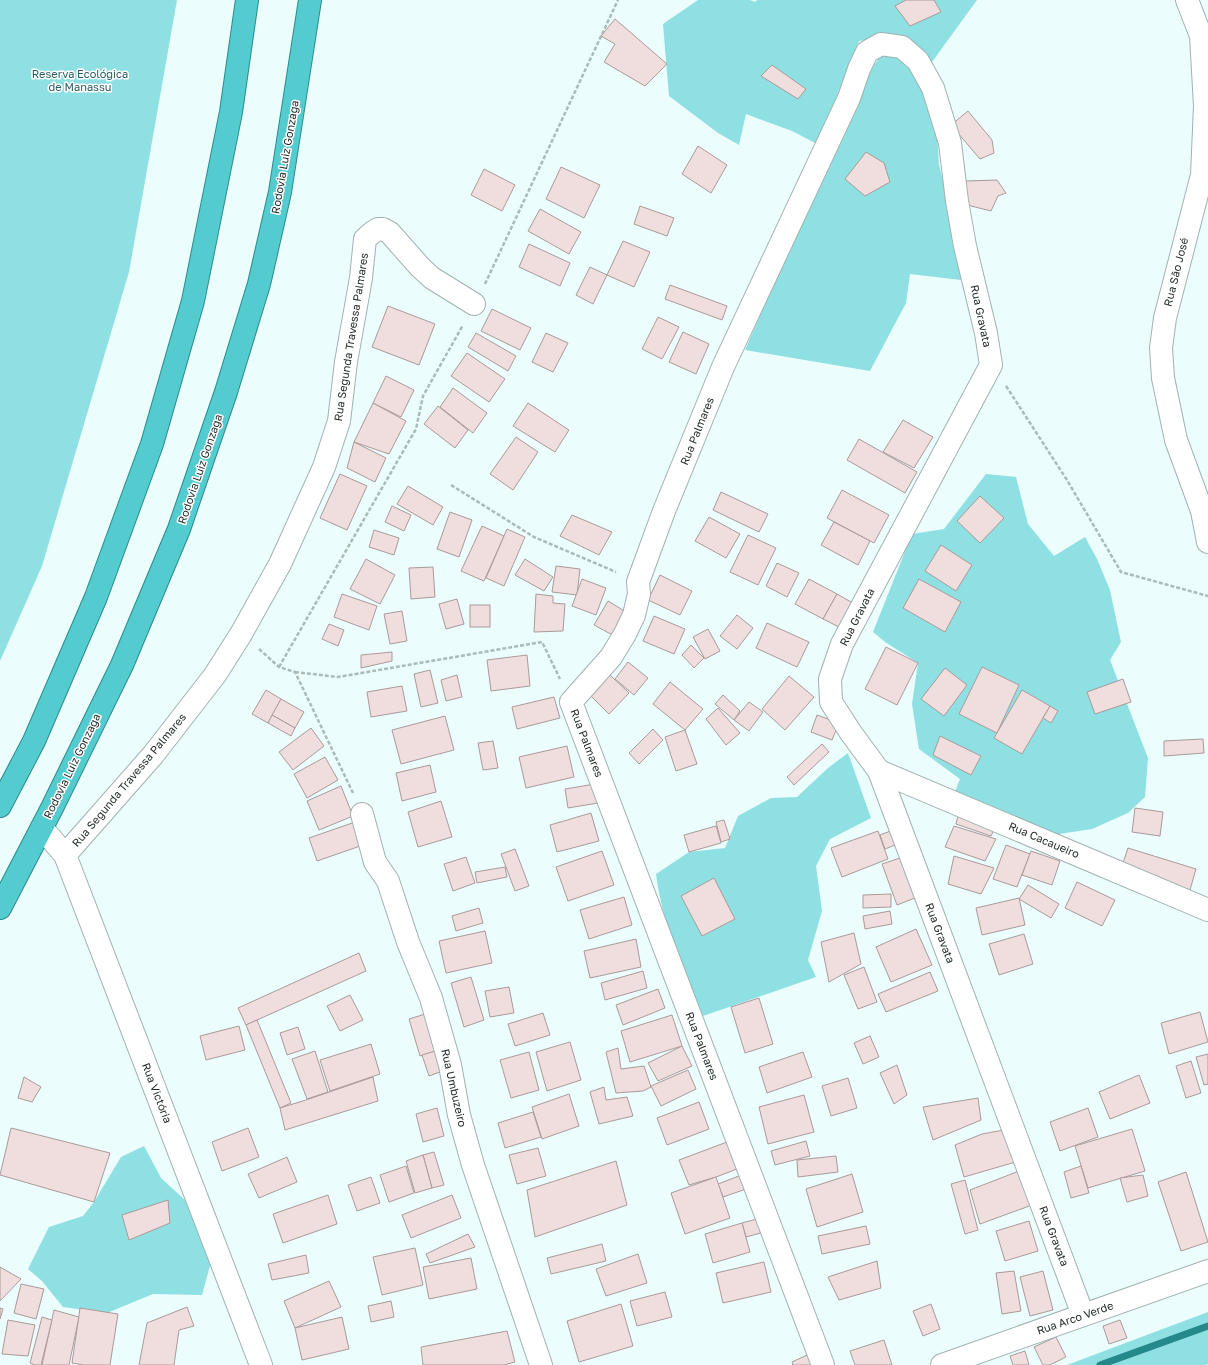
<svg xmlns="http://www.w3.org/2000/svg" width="1208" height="1365" viewBox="0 0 1208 1365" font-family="'Golos Text',sans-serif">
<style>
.green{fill:#8fe0e2}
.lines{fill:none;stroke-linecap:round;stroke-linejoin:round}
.stream{stroke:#25888a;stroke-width:7}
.building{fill:#efdedd;stroke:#aa9a99}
.minor-casing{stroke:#a0b1b1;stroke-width:24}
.trunk-casing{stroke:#288c8e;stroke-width:24}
.path{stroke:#acbaba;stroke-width:2.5;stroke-dasharray:4 2;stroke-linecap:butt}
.minor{stroke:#fff;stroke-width:22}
.trunk{stroke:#54cccf;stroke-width:22}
.labels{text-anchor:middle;stroke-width:3;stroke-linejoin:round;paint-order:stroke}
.park-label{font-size:11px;fill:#295e5f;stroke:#fff}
.street-label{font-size:11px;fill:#252c2c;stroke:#fff}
</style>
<rect width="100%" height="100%" fill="#ebfdfd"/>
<g class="green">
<path d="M0,0H177L129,272L42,566L0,661Z"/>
<path d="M698,0H750L755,2L757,0H977L924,73L886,37L859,41L834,103L821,146L792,131L746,114L739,145L718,133L669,96L663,24Z"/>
<path d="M883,53L905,61L921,80L936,116L939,165L956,231L961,280L910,274L906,303L870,371L745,350L864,78Z"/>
<path d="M986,474L1016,477L1028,524L1054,556L1085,537L1097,559L1110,590L1121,642L1110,660L1148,758L1145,797L1128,813L1092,829L1046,836L955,792L960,779L919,749L912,704L918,663L885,642L873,632L912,534L944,529Z"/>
<path d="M848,753L871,818L830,839L816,866L822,911L808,960L816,977L703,1016C684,970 662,924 656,874L689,852L725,848L738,816L771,798L797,797L828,768Z"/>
<path d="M144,1146L161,1178L186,1201L212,1258L202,1295L153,1294L107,1313L63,1307L42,1281L28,1269L49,1227L83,1216L94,1202L121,1157Z"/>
<path d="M1208,1312V1364L1205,1365H1067Z"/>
</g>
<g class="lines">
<path class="stream" d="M1100,1365L1208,1326"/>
</g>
<g class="building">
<path d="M906,0H934L941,12L910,26L895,6Z"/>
<path d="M615,19L667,64L645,86L604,62L615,44L601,36Z"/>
<path d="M772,65L806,89L798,99L761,76Z"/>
<path d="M968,111L992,140L994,153L980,159L951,125Z"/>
<path d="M698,146L727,165L711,193L682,174Z"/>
<path d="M866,152L884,163L890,182L865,196L845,179Z"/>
<path d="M561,167L600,185L584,218L546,199Z"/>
<path d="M484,169L515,185L502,211L471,195Z"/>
<path d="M997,180L1006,193L998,196L991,211L967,205L965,181Z"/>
<path d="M640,206L674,218L667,236L634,224Z"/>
<path d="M540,209L581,232L569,254L528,231Z"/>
<path d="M623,241L650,252L634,287L607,275Z"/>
<path d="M529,244L570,263L560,286L519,267Z"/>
<path d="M590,267L607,275L593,304L576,295Z"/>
<path d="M670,285L727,306L722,320L665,299Z"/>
<path d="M388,306L435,324L419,365L372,347Z"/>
<path d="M492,309L531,328L520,350L481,331Z"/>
<path d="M658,317L679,327L662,359L642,349Z"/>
<path d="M683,332L709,344L696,374L669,362Z"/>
<path d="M476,333L516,356L508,371L468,347Z"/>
<path d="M546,333L568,343L553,372L532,362Z"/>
<path d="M467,353L505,379L489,402L451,376Z"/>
<path d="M386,376L414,390L401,417L373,403Z"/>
<path d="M453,388L487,413L473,433L440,407Z"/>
<path d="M373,403L406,421L389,454L354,442Z"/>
<path d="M528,403L569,430L555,452L513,426Z"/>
<path d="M438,406L468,430L455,448L424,424Z"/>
<path d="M903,420L933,437L914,468L883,452Z"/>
<path d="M516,437L538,452L513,490L490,474Z"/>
<path d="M859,439L917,472L905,493L847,460Z"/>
<path d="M354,442L386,458L375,482L347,468Z"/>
<path d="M340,474L367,486L347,530L320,518Z"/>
<path d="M408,486L443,507L433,525L397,504Z"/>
<path d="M842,490L889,515L874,543L827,518Z"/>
<path d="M721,492L768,514L759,532L713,510Z"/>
<path d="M980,496L1004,518L980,543L957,521Z"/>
<path d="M392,506L411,515L404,531L385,522Z"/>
<path d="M450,512L472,520L459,557L437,549Z"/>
<path d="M572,515L612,532L599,555L560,536Z"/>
<path d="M709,517L740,534L726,558L695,541Z"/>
<path d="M834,522L870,541L858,565L821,545Z"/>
<path d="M482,526L504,536L484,581L461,571Z"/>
<path d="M507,529L525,537L504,586L486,578Z"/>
<path d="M374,530L399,538L394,555L369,547Z"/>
<path d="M748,535L776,548L758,585L730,572Z"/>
<path d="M941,545L972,565L956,591L925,571Z"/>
<path d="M366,559L395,575L380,604L350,589Z"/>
<path d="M525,559L553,577L544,591L515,575Z"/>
<path d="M777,563L799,573L787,597L766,586Z"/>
<path d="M556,566L580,569L577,595L552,592Z"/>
<path d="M433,567L435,597L411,599L409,568Z"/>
<path d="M660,575L692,591L680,615L648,600Z"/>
<path d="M582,579L606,588L596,615L572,606Z"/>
<path d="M809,579L837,594L823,619L795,604Z"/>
<path d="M919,579L961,602L945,632L903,608Z"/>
<path d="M342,594L377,606L369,630L334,617Z"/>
<path d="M536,594L553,596V603L565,604L563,631L534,632Z"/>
<path d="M837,594L858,606L845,630L823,619Z"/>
<path d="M457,599L464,624L446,629L439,604Z"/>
<path d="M608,601L631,615L618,638L594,625Z"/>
<rect x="470" y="605" width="20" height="22"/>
<path d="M402,611L407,641L390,644L384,614Z"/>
<path d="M737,615L753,628L737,649L720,636Z"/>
<path d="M654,616L685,629L674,654L643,641Z"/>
<path d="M767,623L809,642L797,667L756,648Z"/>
<path d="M329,624L344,630L338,646L322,639Z"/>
<path d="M708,629L720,651L705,659L693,637Z"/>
<path d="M691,645L704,658L694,668L682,655Z"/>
<path d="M886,647L918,663L897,705L865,689Z"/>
<path d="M392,652V661L361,668V655Z"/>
<path d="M527,655L530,686L491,691L487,660Z"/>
<path d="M628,662L648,678L634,695L615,679Z"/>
<path d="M982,667L1019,685L997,733L959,714Z"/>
<path d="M945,668L967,685L944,716L921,699Z"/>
<path d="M430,670L438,703L421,707L414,674Z"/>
<path d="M609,674L629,693L609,714L589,694Z"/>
<path d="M457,675L462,697L446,701L441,680Z"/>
<path d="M789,676L814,697L785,730L762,709Z"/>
<path d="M1123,679L1131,702L1095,714L1087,692Z"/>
<path d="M670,682L703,709L685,730L653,704Z"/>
<path d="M402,686L407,711L371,717L367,692Z"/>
<path d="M266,690L281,699L268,723L252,714Z"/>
<path d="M1022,690L1050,706L1022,754L994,738Z"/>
<path d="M723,695L740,711L734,720L715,704Z"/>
<path d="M554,697L560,718L517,729L512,707Z"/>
<path d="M281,699L304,712L295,728L272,715Z"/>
<path d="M749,702L763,712L749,731L734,720Z"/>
<path d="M1050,706L1058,711L1051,723L1043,718Z"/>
<path d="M718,708L740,733L726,745L706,719Z"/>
<path d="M272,715L295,728L291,736L268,723Z"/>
<path d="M817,715L839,723L832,740L811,732Z"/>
<path d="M445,716L454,750L401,764L392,730Z"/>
<path d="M311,728L324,746L293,770L279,752Z"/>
<path d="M653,729L663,740L639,764L629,753Z"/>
<path d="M685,730L697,764L676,771L665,737Z"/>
<path d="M940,736L981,756L971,775L933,755Z"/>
<path d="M1203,739L1204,753L1164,756V741Z"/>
<path d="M493,741L498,768L483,770L478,743Z"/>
<path d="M822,744L829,752L794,785L787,777Z"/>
<path d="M567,746L574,777L526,788L519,757Z"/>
<path d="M325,757L338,780L307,798L294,774Z"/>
<path d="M430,765L436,792L402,801L396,773Z"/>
<path d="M595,784L598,803L568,808L565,789Z"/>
<path d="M341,786L353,816L319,830L307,801Z"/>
<path d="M441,801L452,837L418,847L408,812Z"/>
<path d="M960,807L998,822L991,836L956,824Z"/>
<path d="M1135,808L1163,812L1160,836L1132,832Z"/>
<path d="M591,813L599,841L557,852L550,825Z"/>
<path d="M724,820L730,839L721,842L716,822Z"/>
<path d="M358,821L366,844L317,861L309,838Z"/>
<path d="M716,826L721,843L689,852L684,835Z"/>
<path d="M954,826L996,839L985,861L945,847Z"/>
<path d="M898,828L903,842L885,849L880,835Z"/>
<path d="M878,831L888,859L842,877L831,848Z"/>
<path d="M1006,845L1030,854L1017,887L993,879Z"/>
<path d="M1128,848L1196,869L1190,890L1121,869Z"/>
<path d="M515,849L529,886L515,891L501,854Z"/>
<path d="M602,851L614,885L568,901L556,867Z"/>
<path d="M1031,851L1060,861L1052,885L1022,875Z"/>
<path d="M906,856L920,896L897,905L882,864Z"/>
<path d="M954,856L994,868L981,894L948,884Z"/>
<path d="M466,857L475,883L453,891L444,864Z"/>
<path d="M505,867L507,877L477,883L475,872Z"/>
<path d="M714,878L735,919L702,936L681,896Z"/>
<path d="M1077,882L1115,900L1102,926L1065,908Z"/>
<path d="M1028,885L1059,904L1051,918L1019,899Z"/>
<path d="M891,894V907L863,908V895Z"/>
<path d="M624,897L632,925L589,939L580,910Z"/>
<path d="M1019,898L1025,925L982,935L976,908Z"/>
<path d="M479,908L483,923L456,931L452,916Z"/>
<path d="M890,911L892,924L865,929L863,916Z"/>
<path d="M916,929L932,965L891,982L876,947Z"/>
<path d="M485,931L492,963L446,973L439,941Z"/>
<path d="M854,933L861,964L829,982L821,942Z"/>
<path d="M1024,934L1033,964L999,975L989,944Z"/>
<path d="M636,939L641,967L590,978L584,951Z"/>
<path d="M359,953L366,971L246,1025L238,1008Z"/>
<path d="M864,967L877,1002L858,1009L844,975Z"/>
<path d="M643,971L647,988L605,1000L601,983Z"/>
<path d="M930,972L938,991L886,1012L878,994Z"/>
<path d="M471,977L484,1020L464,1027L451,983Z"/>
<path d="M509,987L514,1013L490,1017L485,991Z"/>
<path d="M658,989L665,1008L623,1025L616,1005Z"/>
<path d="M350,995L363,1020L340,1031L327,1006Z"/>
<path d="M759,998L773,1044L745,1053L731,1007Z"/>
<path d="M432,1012L443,1049L420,1056L409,1019Z"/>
<path d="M1200,1012L1208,1042L1169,1054L1161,1023Z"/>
<path d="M543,1013L550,1035L515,1046L508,1024Z"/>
<path d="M672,1015L682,1046L630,1062L621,1031Z"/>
<path d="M257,1020L291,1103L280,1108L246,1025Z"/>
<path d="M239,1026L245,1050L206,1060L200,1036Z"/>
<path d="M298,1027L305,1049L287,1055L280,1033Z"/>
<path d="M870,1036L879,1057L863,1064L854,1043Z"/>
<path d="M570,1042L581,1080L547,1091L536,1052Z"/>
<path d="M371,1044L380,1074L330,1091L320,1060Z"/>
<path d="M682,1046L692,1066L658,1081L648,1063Z"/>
<path d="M618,1048L621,1069L644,1066L651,1087L643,1091L616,1093L606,1052Z"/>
<path d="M442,1049L448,1069L429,1076L422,1055Z"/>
<path d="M315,1051L328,1092L307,1099L292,1059Z"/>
<path d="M529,1052L539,1090L511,1098L500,1060Z"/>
<path d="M803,1052L812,1077L767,1093L759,1067Z"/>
<path d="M1208,1054V1084L1204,1085L1196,1057Z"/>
<path d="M1191,1061L1201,1093L1186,1098L1176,1066Z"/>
<path d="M897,1065L907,1095L894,1104L880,1073Z"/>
<path d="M688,1070L696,1089L661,1106L651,1086Z"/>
<path d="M1139,1075L1150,1103L1110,1119L1099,1092Z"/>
<path d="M24,1077L41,1087L32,1102L18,1098Z"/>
<path d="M373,1077L378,1101L285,1130L280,1108L306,1100Z"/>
<path d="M848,1078L857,1108L831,1116L822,1086Z"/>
<path d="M604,1087L606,1100L627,1097L633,1116L599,1124L590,1092Z"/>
<path d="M569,1094L579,1126L542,1139L532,1107Z"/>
<path d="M804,1095L814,1132L768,1144L759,1107Z"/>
<path d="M978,1098L981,1120L933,1140L923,1107Z"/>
<path d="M699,1102L709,1129L667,1145L657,1118Z"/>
<path d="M437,1108L444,1136L423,1142L416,1114Z"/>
<path d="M1088,1108L1098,1137L1060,1151L1050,1122Z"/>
<path d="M533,1112L541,1137L505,1148L498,1123Z"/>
<path d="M11,1128L110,1153L94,1202L0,1175Z"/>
<path d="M248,1128L259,1157L222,1171L212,1142Z"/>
<path d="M1009,1129L1019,1161L964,1177L955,1145L982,1134Z"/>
<path d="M1132,1129L1145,1171L1088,1188L1075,1146Z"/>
<path d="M806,1141L810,1156L775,1165L771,1151Z"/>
<path d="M727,1142L737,1169L716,1177L689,1185L679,1160Z"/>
<path d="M538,1148L546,1176L517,1184L509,1155Z"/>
<path d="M434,1152L444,1185L432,1188L423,1155Z"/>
<path d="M423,1155L432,1188L415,1193L406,1161Z"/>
<path d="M836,1156L838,1172L798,1177L797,1160Z"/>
<path d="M287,1157L297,1182L259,1198L248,1174Z"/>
<path d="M616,1161L627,1205L535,1237L527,1190Z"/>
<path d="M406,1166L414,1193L389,1202L380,1175Z"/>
<path d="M1081,1166L1089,1193L1071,1198L1064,1172Z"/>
<path d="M1019,1171L1032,1205L980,1224L970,1190Z"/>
<path d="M1186,1172L1208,1242L1181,1251L1158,1182Z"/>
<path d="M744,1174L749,1188L723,1197L718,1184Z"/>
<path d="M852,1174L863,1212L817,1227L806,1189Z"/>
<path d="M1143,1175L1148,1196L1127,1202L1120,1178Z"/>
<path d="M371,1177L380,1203L357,1211L348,1185Z"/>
<path d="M716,1177L730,1218L685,1234L671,1193Z"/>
<path d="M965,1180L978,1230L965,1234L951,1184Z"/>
<path d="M328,1195L337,1224L283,1243L273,1214Z"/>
<path d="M452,1195L461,1218L411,1238L402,1215Z"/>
<path d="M168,1200L170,1223L129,1240L122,1215Z"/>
<path d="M764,1217L768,1231L746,1237L742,1223Z"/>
<path d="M1029,1221L1038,1251L1005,1261L996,1231Z"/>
<path d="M742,1223L750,1252L713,1263L705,1234Z"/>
<path d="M866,1226L870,1244L822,1254L818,1236Z"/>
<path d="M468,1234L475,1247L430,1263L426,1254Z"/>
<path d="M602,1244L606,1261L551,1274L547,1258Z"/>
<path d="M415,1248L423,1285L382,1295L373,1257Z"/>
<path d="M638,1254L647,1283L606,1296L596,1269Z"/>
<path d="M306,1255L309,1273L272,1280L268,1264Z"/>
<path d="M471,1258L477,1289L429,1299L423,1267Z"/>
<path d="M877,1261L881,1288L839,1300L828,1277Z"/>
<path d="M764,1262L771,1292L723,1303L716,1273Z"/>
<path d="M0,1267L21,1279L0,1301Z"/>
<path d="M1014,1271L1021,1311L1002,1314L996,1273Z"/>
<path d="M1043,1271L1053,1310L1030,1316L1020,1277Z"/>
<path d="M329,1281L341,1307L295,1328L284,1301Z"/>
<path d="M21,1284L44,1289L36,1319L14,1313Z"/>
<path d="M665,1292L672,1317L637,1326L630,1301Z"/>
<path d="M391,1301L394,1317L371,1322L368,1306Z"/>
<path d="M621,1304L633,1346L579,1362L567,1321Z"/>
<path d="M931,1304L940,1329L923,1336L913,1311Z"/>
<path d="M187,1307L194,1326L179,1330L174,1365H139L147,1323Z"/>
<path d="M0,1308L3,1309L0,1319Z"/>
<path d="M80,1308L118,1314L110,1365H84L72,1363Z"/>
<path d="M54,1310L79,1317L69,1365H42Z"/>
<path d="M42,1317L52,1320L41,1365H35L30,1363Z"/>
<path d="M342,1317L349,1349L302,1360L295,1328Z"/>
<path d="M8,1320L35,1325L28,1356L2,1354Z"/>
<path d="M1120,1320L1127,1338L1109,1344L1103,1326Z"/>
<path d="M507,1331L515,1362L504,1365H423L421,1347Z"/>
<path d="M1056,1337L1066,1357L1050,1365H1043L1034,1347Z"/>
<path d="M884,1340L892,1365H855L850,1351Z"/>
<path d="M1025,1351L1029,1365H1013L1010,1356Z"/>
<path d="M807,1355L812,1365H793L792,1362Z"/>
</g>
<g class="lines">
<g class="minor-casing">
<g id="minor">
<path d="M1187,0L1201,36L1205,106L1202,175L1165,318L1161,348L1163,378L1176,440L1202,511L1208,542"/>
<path d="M879,771L1208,910"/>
<path d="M362,814L375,862L388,881L408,942L431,998L450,1065L459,1115L473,1165L541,1365"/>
<path d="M42,828L65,855L261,1365"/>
<path d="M65,855L153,755L215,675L241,634L280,564L324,467L339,421L346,362L361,278L365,239L373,232L378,229H383L390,233L420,267L432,278L474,304"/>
<path d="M823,1365L571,702L611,657L625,634L634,615L639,594L638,582L664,511L723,367L849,98L859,69L867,52L881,44L902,47L918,61L933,88L950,143L957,201L965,246L986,333L991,365L842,644L830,679L831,702L851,733L879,771L1083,1315"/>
<path d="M942,1365L1208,1271"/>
</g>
</g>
<g class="trunk-casing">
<g id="trunk">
<path d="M0,806L34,741L96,597L152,444L193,301L231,112L247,0"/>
<path d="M0,908L52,808L122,665L179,529L226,392L259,284L280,192L310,0"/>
</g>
</g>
<g class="path">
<path d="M485,284L618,0"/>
<path d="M1006,386L1067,480L1121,572L1208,596"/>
<path d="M451,485L534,537L616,572"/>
<path d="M259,649L279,667L295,672L353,793"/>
<path d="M279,667L416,429L423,396L463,325"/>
<path d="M295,672L338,677L542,642L560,679"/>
</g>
<use href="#minor" class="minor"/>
<use href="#trunk" class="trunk"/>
</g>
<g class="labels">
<g class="park-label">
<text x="80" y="78">Reserva Ecológica<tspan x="80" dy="13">de Manassu</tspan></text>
</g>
<g class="street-label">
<text transform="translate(285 157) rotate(-80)" y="4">Rodovia Luiz Gonzaga</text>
<text transform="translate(1176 272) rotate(-76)" y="4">Rua São José</text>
<text transform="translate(981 316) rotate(78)" y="4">Rua Gravata</text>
<text transform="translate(351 337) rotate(-81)" y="4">Rua Segunda Travessa Palmares</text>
<text transform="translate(697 431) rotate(-68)" y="4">Rua Palmares</text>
<text transform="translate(200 469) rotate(-71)" y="4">Rodovia Luiz Gonzaga</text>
<text transform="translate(857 617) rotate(-63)" y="4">Rua Gravata</text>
<text transform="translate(587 743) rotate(69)" y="4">Rua Palmares</text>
<text transform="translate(72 766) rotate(-64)" y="4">Rodovia Luiz Gonzaga</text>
<text transform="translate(129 780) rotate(-50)" y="4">Rua Segunda Travessa Palmares</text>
<text transform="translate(1044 840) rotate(23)" y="4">Rua Cacaueiro</text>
<text transform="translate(940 933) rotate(69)" y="4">Rua Gravata</text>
<text transform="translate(702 1046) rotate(69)" y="4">Rua Palmares</text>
<text transform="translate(454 1088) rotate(77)" y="4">Rua Umbuzeiro</text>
<text transform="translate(157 1093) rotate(69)" y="4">Rua Victória</text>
<text transform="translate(1054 1236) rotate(69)" y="4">Rua Gravata</text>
<text transform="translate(1075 1318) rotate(-19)" y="4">Rua Arco Verde</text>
</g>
</g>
</svg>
